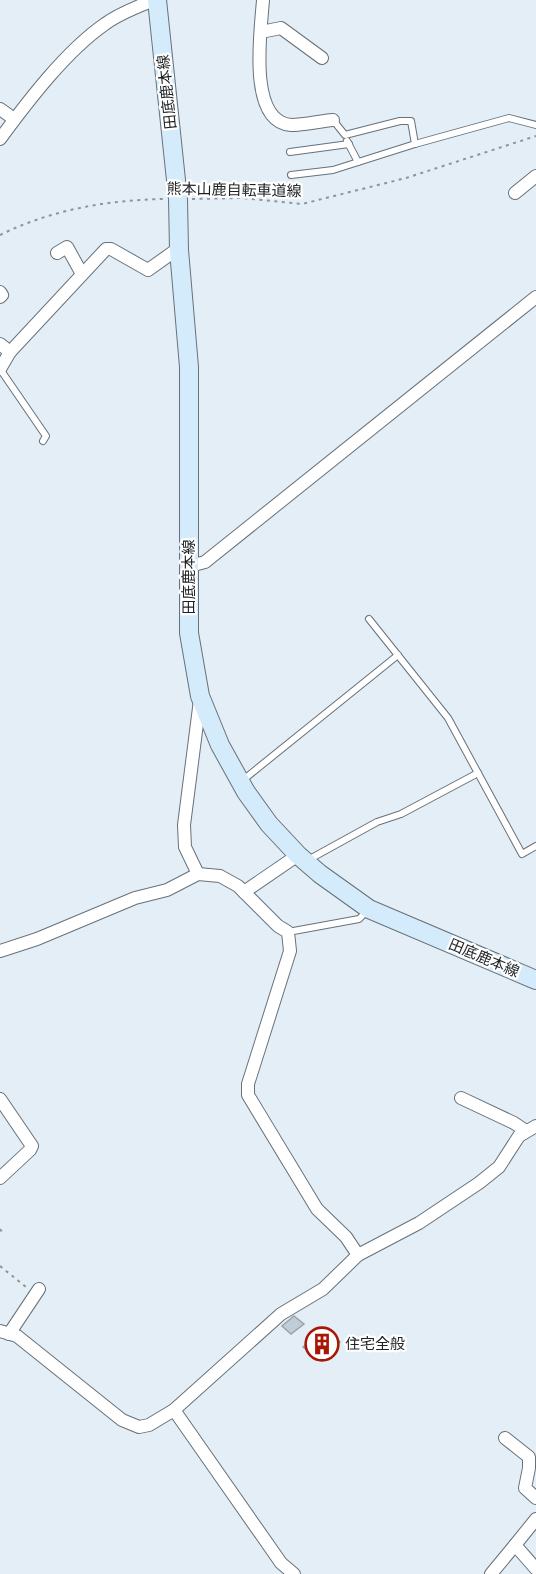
<svg xmlns="http://www.w3.org/2000/svg" width="536" height="1574" viewBox="0 0 536 1574" font-family="Manrope,'Noto Sans JP',sans-serif">
<style>
.building{fill:#c1ccd4;stroke:#98a3ab;stroke-width:1.5}
.lines{fill:none;stroke-linecap:round;stroke-linejoin:round}
.lane-casing{stroke:#687179;stroke-width:8}
.street-casing{stroke:#687179;stroke-width:14}
.secondary-casing{stroke:#687179;stroke-width:20}
.path{stroke:#8d959a;stroke-width:2;stroke-dasharray:3 4.5;stroke-linecap:butt}
.lane{stroke:#fff;stroke-width:6}
.street{stroke:#fff;stroke-width:12}
.secondary{stroke:#d4ebfb;stroke-width:18}
.labels{text-anchor:middle;stroke-width:4.5;stroke-linejoin:round;paint-order:stroke}
.street-label{font-size:15px;fill:#1d2124;stroke:#fff}
.poi-label{font-size:15px;fill:#1d2124;stroke:#fff;text-anchor:start}
</style>
<rect width="100%" height="100%" fill="#e3eef6"/>
<g class="building">
<path d="M294,1316L304,1324L291,1334L282,1326Z"/>
<path d="M327,1328L340,1342L320,1360L303,1347Z"/>
</g>
<g class="lines">
<g class="lane-casing">
<g id="lane">
<path d="M333,120L345,135L400,121H411L415,144"/>
<path d="M347,141L358,162"/>
<path d="M290,152L349,144"/>
<path d="M291,175L333,170L415,144L509,118L536,125"/>
<path d="M0,369L46,436L43,441"/>
<path d="M369,619L448,718L522,854L536,846"/>
<path d="M243,780L398,655"/>
<path d="M308,860L377,822L401,814L478,773"/>
<path d="M288,932L359,919L367,911"/>
</g>
</g>
<g class="street-casing">
<g id="street">
<path d="M263,0C261,29 247,122 291,125C305,125 320,121 333,120"/>
<path d="M261,32L281,28L322,58"/>
<path d="M0,109L14,119"/>
<path d="M0,139C28,101 66,51 105,24C120,13 137,7 154,0"/>
<path d="M515,193L536,176"/>
<path d="M57,253L67,247L82,274"/>
<path d="M0,292L2,295L0,297"/>
<path d="M0,344L10,352"/>
<path d="M0,369L10,352L106,249H111L148,270L179,248"/>
<path d="M190,566L205,562L536,297"/>
<path d="M198,874L185,847L184,825L200,700"/>
<path d="M244,892L298,855"/>
<path d="M0,951L37,939L135,898L167,890L198,874L220,876L238,886L278,926L288,932L290,951L248,1084V1095L317,1209L346,1237L358,1255"/>
<path d="M461,1098L514,1123L526,1131"/>
<path d="M0,1099L32,1146L30,1150L0,1178"/>
<path d="M0,1331L17,1336L122,1420L139,1427L149,1425L174,1410L281,1314L323,1289L358,1255L419,1223L479,1183L499,1167L519,1136L536,1126"/>
<path d="M9,1334L39,1289"/>
<path d="M174,1410L281,1563L294,1574"/>
<path d="M505,1438L529,1457V1468L525,1488L536,1498"/>
<path d="M536,1519L515,1545L536,1569"/>
<path d="M491,1574L515,1545"/>
</g>
</g>
<g class="secondary-casing">
<path id="secondary" d="M157,0L178,199L179,250L189,367V633L200,696L220,745L246,792L269,824L298,855L320,874L369,909L536,980"/>
</g>
<g class="path">
<path d="M192,199L242,198L302,204L406,178L536,136"/>
<path d="M0,235C50,210 108,200 163,199"/>
<path d="M0,1229L2,1232L0,1235"/>
<path d="M0,1266L26,1287"/>
</g>
<use href="#lane" class="lane"/>
<use href="#street" class="street"/>
<use href="#secondary" class="secondary"/>
</g>
<defs>
<g id="building-ring" transform="scale(1.725)"><circle r="9.5" fill="#fff" stroke="#a81705" stroke-width="1.5"/><path d="M-4-6H4V6H1V3H-1V6H-4ZM-2.5-4.3h1.7v1.8h-1.7ZM.8-4.3h1.7v1.8H.8ZM-2.5-1h1.7V.8h-1.7ZM.8-1h1.7V.8H.8Z" fill="#a81705"/></g>
</defs>
<g fill-rule="evenodd">
<use href="#building-ring" x="322" y="1344"/>
</g>
<g class="labels">
<g class="street-label">
<text transform="translate(167 92) rotate(-96)" y="5">田底鹿本線</text>
<text transform="translate(234 190) rotate(1)" y="5">熊本山鹿自転車道線</text>
<text transform="translate(189 577) rotate(-90)" y="5">田底鹿本線</text>
<text transform="translate(484 958) rotate(23)" y="5">田底鹿本線</text>
</g>
<g class="poi-label">
<text x="345" y="1349">住宅全般</text>
</g>
</g>
</svg>
